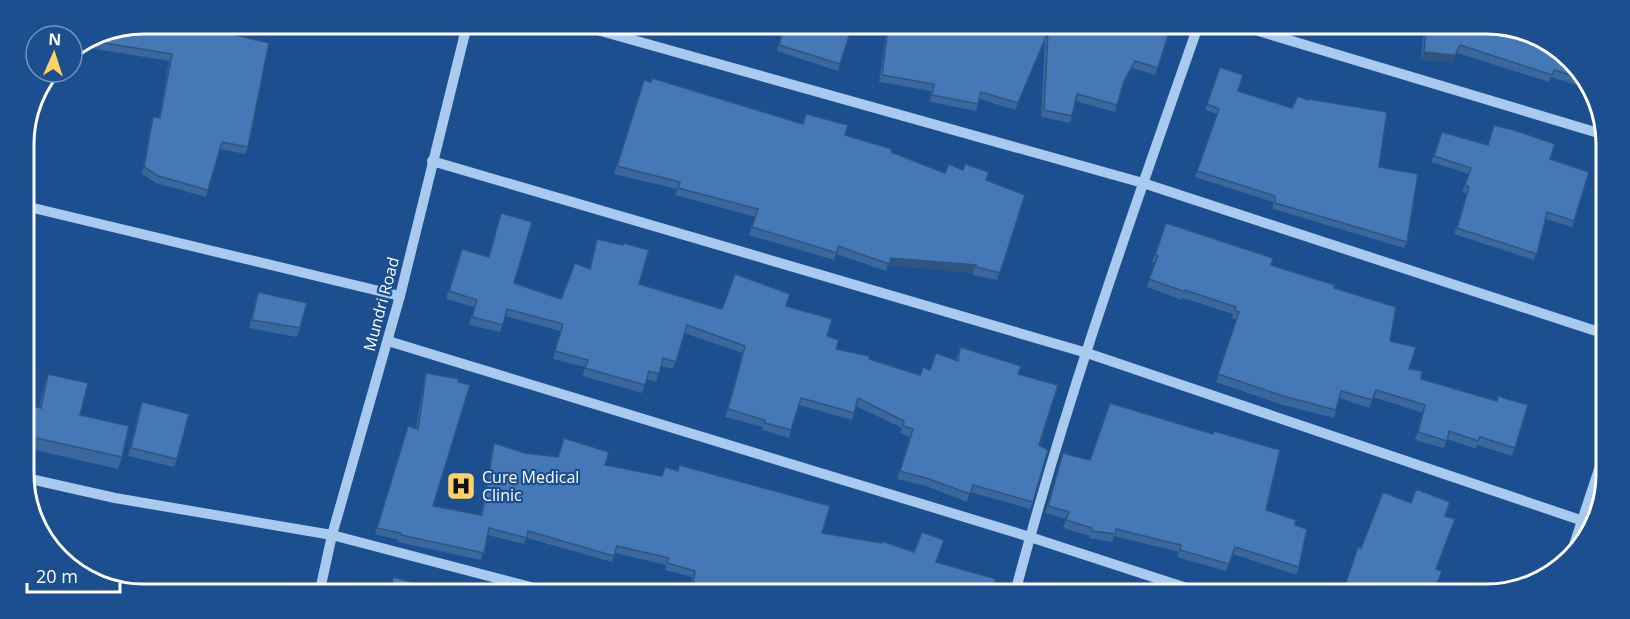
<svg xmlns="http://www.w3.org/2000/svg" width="1630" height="619" viewBox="0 0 1630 619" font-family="'Open Sans',sans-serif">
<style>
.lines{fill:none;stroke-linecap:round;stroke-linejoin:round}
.minor{stroke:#a9c9ee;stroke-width:10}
.wall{fill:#3a679d}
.shaded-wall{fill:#305480}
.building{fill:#4478b7;stroke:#305480;stroke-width:1.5}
.labels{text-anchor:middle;stroke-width:4.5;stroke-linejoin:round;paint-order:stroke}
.street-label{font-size:16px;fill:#fff;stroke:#1b4f8f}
.poi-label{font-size:16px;fill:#fff;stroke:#1b4f8f;text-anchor:start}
.rim{fill:none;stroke:#fff;stroke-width:3}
</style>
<rect width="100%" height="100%" fill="#1b4f8f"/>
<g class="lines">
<g class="minor">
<path d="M583,26L1143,183L1602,333"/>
<path d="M1252,29L1605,135"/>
<path d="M432,161L1087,353L1592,524"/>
<path d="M25,206L400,296"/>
<path d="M388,341L1030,537L1202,593"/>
<path d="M26,478L115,498L332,535L546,591"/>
<path d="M1572,551L1600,466"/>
<path d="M320,590L332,535L400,296L467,25"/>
<path d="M1015,593C1065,402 1132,215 1197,29"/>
</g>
</g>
<g class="wall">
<path d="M701,27H729L727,31Z"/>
<path d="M764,27H852L838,71L777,51L782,32Z"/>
<path d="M887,27L1170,29L1155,75L1132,68L1123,86L1115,112L1075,101L1072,116L1070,123L1041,117L1045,39L1015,110L980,99L976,111L930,102L931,91L879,82Z"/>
<path d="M210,29L248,147L245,154L220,149L206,197L156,183L142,174L151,124L153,117L159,118L169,61L77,46L99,33Z"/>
<path d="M1424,30H1524L1576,65L1587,88L1551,77L1549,82L1457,53L1452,63L1421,60Z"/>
<path d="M1220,67L1238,91L1379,167L1407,242L1404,248L1273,209V202L1195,177L1217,114L1205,110Z"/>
<path d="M642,88L802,124L806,114L845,135L945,173L986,180L1025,195L997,280L973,275V273L888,265L886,271L836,254L834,260L749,235L755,217L675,195L677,189L614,174Z"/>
<path d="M1593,102L1598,112L1590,110Z"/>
<path d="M1494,125L1550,159L1574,221L1572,227L1546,219L1534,260L1454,234L1467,194L1462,192L1469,174L1431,162L1442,132L1488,145Z"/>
<path d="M501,213L514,283L561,299L589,269L597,239L639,284L722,309L786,306L827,336L836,349L920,375L956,360L960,347L1018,374L1039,445L1033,502L1030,509L970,492L967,502L926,486L897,479L910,437L900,433L902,428L856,406L852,420L799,405L789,438L762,430L763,427L725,417L743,353L684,333L673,369L661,366L656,382L647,379L642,393L583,376L585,367L553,359L560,331L505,316L500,332L469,325L474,307L446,299L459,256L488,257Z"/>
<path d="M1166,223L1271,265L1334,288L1390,341L1409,369L1515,448L1512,456L1477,445L1476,449L1447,439L1444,448L1415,440L1423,413L1373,397L1369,408L1339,398L1334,418L1280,404L1216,382L1236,320L1232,318L1233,314L1183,298L1182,300L1147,287L1155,263L1152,262Z"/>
<path d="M258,292L300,328L297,337L249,328L255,301Z"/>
<path d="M426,373L433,506L481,514L492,449L494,443L525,453L605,465L662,476L665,467L822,533L936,562L992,593L690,591L692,577L665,570L666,565L615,553L612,562L527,538L524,544L488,535L481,560L398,542L399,540L375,534L406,432L416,428L424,380Z"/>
<path d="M48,374L80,415L122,457L118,469L26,448V404L39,407L44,386Z"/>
<path d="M142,402L177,459L174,467L128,456L139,411Z"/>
<path d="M1063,453L1266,510L1295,525L1299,567L1296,575L1233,554L1226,571L1177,557L1179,552L1114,536L1112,542L1089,538L1090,536L1063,528L1066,519L1045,513Z"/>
</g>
<g class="shaded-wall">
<path d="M1460,45L1452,63L1421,60L1424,52Z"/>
<path d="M1135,61L1132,68L1122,88L1124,81Z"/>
<path d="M891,258L976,265L973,273L888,265Z"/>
</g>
<g class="building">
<path d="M144,24H210V29L269,43L248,147L222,142L208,190L158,176L144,167L153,117L160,118L172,54L87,40L99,33Z"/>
<path d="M784,27H852L840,64L779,45Z"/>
<path d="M888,27L1170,29L1158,68L1135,61L1124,81L1117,105L1077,94L1072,116L1044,110L1048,32L1018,103L981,92L978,104L932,95L934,84L882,75Z"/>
<path d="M1426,30H1524L1576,65L1582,78L1554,70L1552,75L1460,45L1455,55L1424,52Z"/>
<path d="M1220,67L1243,75L1238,91L1292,108L1298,96L1308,100L1309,99L1387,112L1379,167L1418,174L1407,242L1275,203V196L1197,171L1219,109L1207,104Z"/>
<path d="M652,78L803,124L806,114L848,125L845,135L892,149L891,152L945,173L949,164L963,170L965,164L989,172L986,180L1025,195L1000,273L976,267V265L891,258L889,264L838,246L837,253L752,227L758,209L678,188L680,182L617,166L644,80L651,82Z"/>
<path d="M1494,125L1517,131L1555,144L1550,159L1589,172L1574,221L1547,212L1537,254L1457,228L1469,187L1465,185L1471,168L1434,156L1442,132L1488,145Z"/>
<path d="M501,213L532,222L514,283L561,299L575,263L590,269L597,239L623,245L624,243L649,250L639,284L722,309L735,274L790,294L786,306L832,319L827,336L839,340L836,349L870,356L869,359L920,375L923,367L930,370L936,353L958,361L960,347L1021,366L1018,374L1058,385L1039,445L1048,450L1033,502L973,485L970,494L929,479L900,471L913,429L903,426L904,421L858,398L854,413L801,398L791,430L765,423V420L728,409L745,346L687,325L676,362L663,358L659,374L649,371L645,385L585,368L588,360L555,351L563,324L507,309L503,325L472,317L477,300L449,291L462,249L489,257Z"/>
<path d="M1166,223L1273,258L1271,265L1335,285L1334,288L1396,307L1390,341L1416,347L1409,369L1422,371L1421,379L1497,401L1498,396L1528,405L1515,448L1480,437L1478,441L1449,431L1447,441L1418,432L1425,405L1376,390L1372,400L1341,391L1336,410L1283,396L1218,374L1239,312L1235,311L1236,307L1185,290V292L1149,279L1158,256L1155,255Z"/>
<path d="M258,292L307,303L300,328L252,320Z"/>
<path d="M426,373L459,379L458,382L470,385L433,506L482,515L494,443L525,453L558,457L564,438L609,452L605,465L662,476L665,467L678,471L679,465L830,506L822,533L882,543V541L914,552L922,532L944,540L936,562L996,579L992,593L699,591L692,590L695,571L667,563L669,558L617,546L614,556L528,531L527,538L489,528L484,553L401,535V533L377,528L408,426L418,429Z"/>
<path d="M48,374L88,383L80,415L129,426L122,457L26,436V404L41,408Z"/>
<path d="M142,402L189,414L177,459L131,448Z"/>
<path d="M1110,403L1213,434L1214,431L1280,450L1266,510L1296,520L1295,525L1307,529L1299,567L1235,547L1229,564L1180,550L1181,545L1116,529L1115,534L1092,531V528L1066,520L1069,512L1048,506L1063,453L1090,460Z"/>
<path d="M1416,489L1450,502L1445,516L1455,519L1436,569L1442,571L1433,594H1342L1358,547L1361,548L1383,492L1411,503Z"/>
<path d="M33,510L37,511L36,517Z"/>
<path d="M393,577L441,590H391Z"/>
</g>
<defs>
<g id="hospital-square" transform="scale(1.5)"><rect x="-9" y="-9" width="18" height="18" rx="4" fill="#ffd166" stroke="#1b4f8f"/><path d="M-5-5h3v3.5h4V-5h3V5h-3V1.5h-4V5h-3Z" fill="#111"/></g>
</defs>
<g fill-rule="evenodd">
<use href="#hospital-square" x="461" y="486"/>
</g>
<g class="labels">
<g class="street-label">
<text transform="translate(381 304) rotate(-75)" y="6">Mundri Road</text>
</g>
<g class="poi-label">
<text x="482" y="483">Cure Medical<tspan x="482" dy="18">Clinic</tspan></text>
</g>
</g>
<path d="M0 0H1630V619H0ZM144 34H1486A110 110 0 0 1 1596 144V474A110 110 0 0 1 1486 584H144A110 110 0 0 1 34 474V144A110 110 0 0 1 144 34Z" fill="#1b4f8f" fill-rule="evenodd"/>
<path class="rim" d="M144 34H1486A110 110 0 0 1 1596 144V474A110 110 0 0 1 1486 584H144A110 110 0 0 1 34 474V144A110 110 0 0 1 144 34Z"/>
<g transform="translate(54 54) rotate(3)"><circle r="28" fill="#1b4f8f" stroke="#7695bc" stroke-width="1.5"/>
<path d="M0-4.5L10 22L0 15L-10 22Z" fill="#ffd166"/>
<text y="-9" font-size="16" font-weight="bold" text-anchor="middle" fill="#ffffff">N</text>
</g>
<path d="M27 583v9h93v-9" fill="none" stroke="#ffffff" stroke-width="3"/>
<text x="36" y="583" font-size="18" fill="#ffffff" stroke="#1b4f8f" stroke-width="4.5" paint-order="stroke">20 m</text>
</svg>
